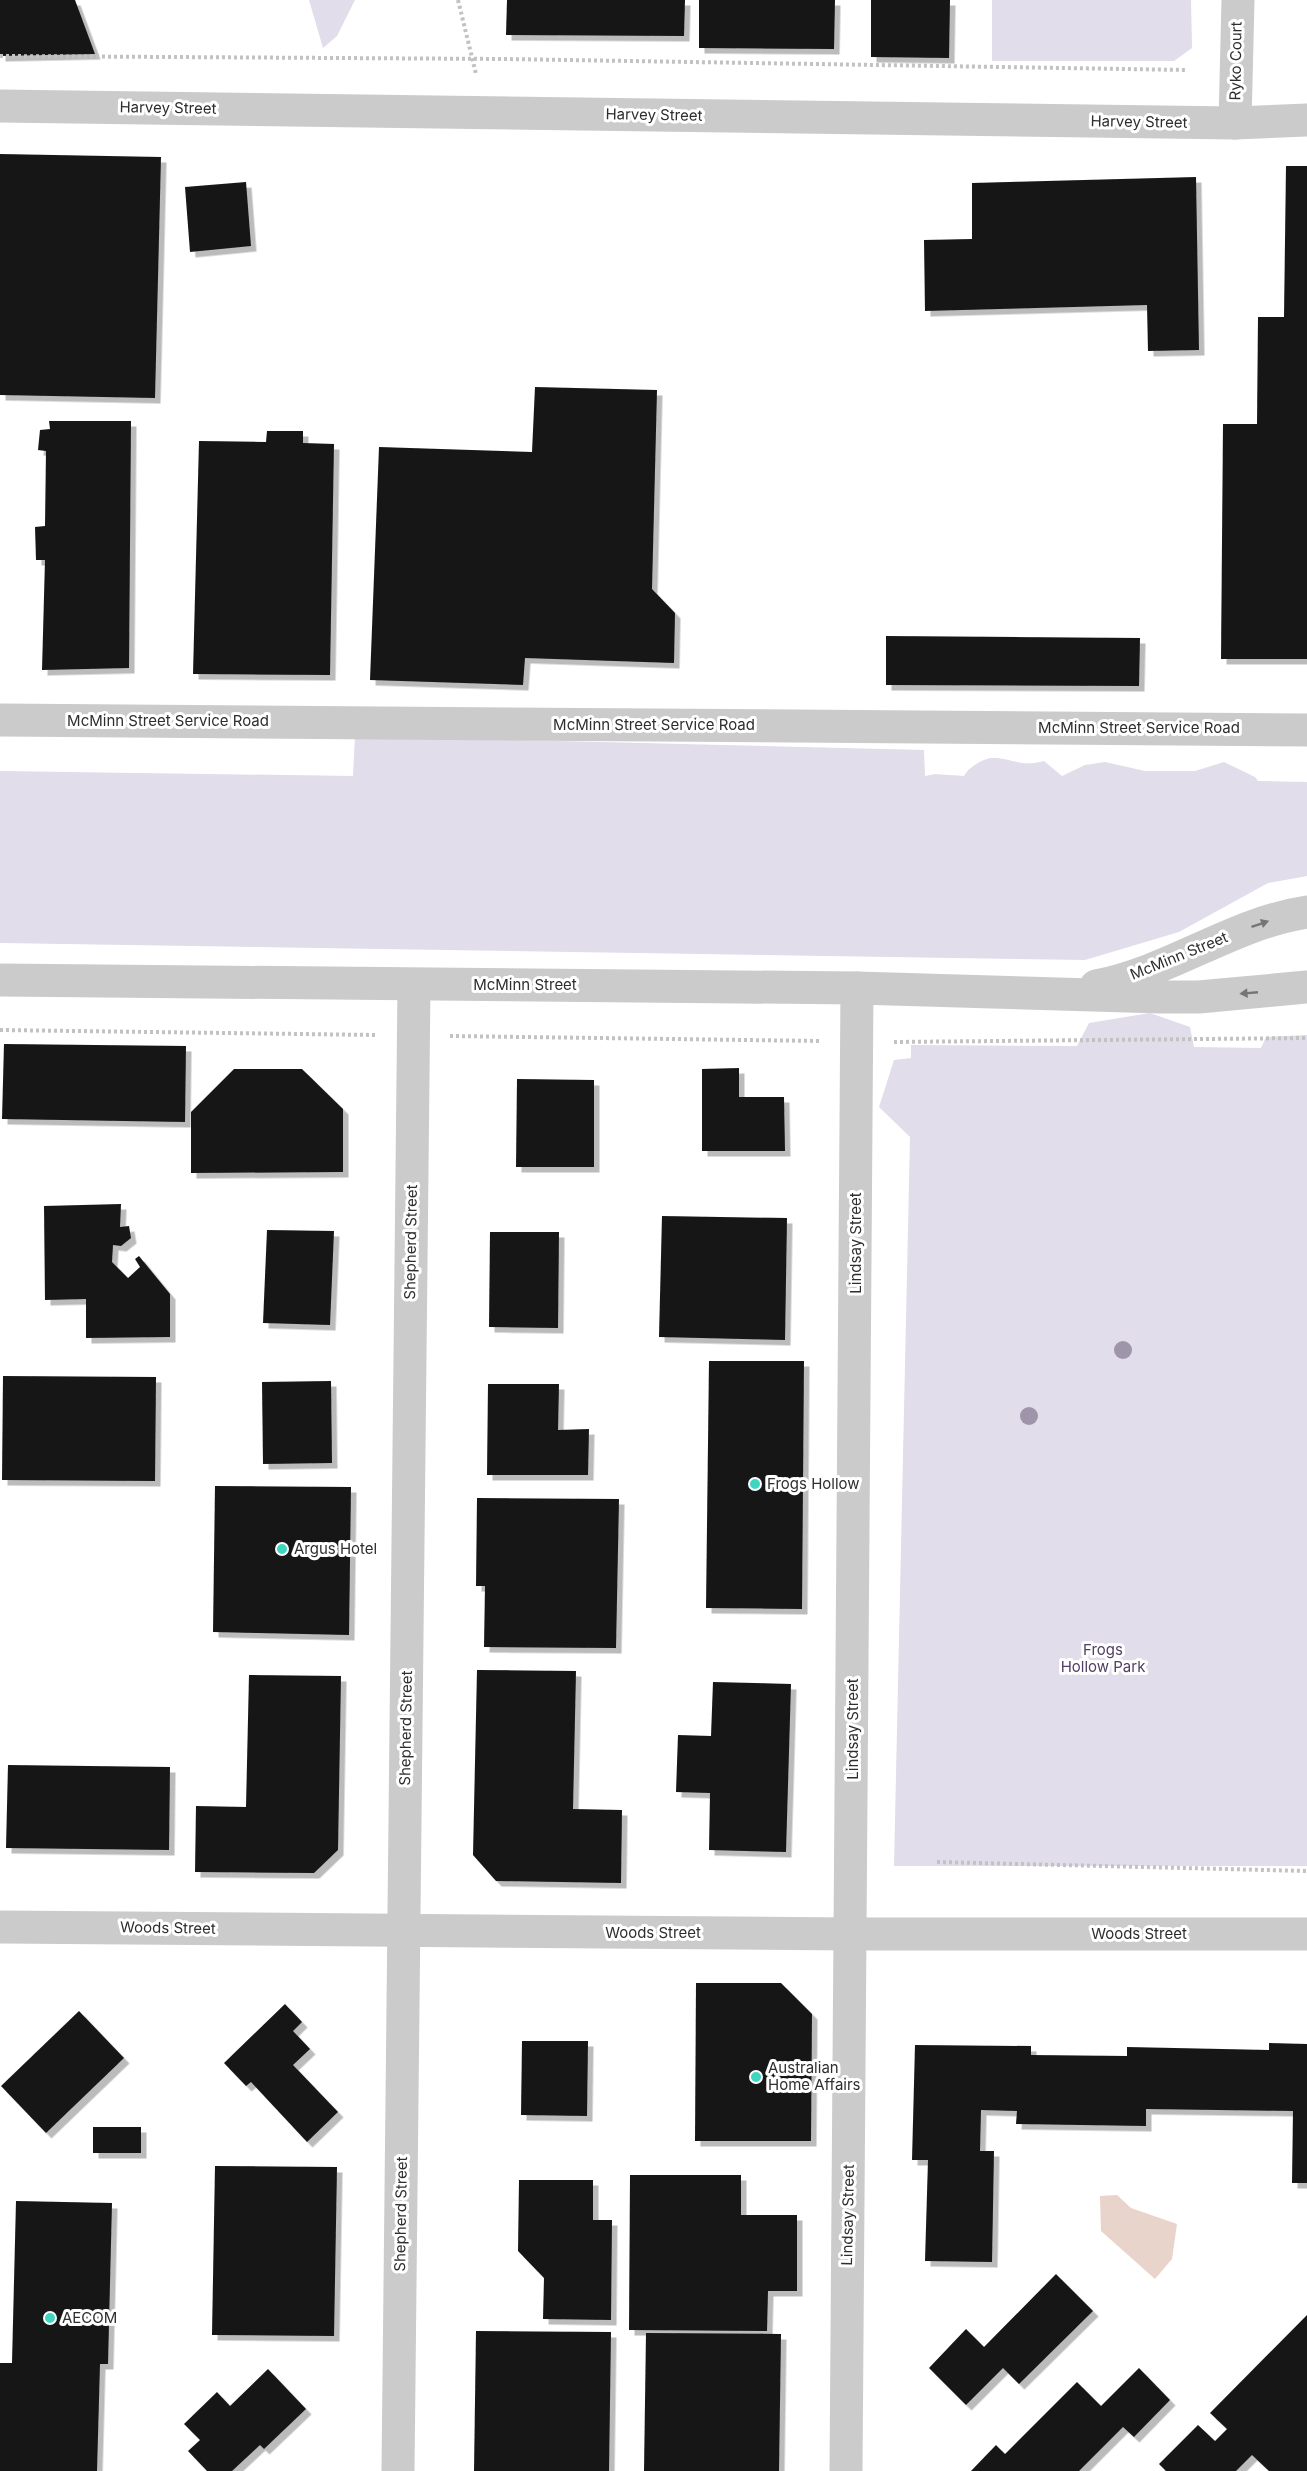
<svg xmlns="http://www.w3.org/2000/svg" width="1307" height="2471" viewBox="0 0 1307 2471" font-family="Inter,sans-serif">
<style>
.green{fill:#e2ddea}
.water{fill:#e8d4ca}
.building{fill:#151515;filter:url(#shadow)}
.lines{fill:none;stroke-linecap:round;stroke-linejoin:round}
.path{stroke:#c2c2c2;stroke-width:4;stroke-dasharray:3 3;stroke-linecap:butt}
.minor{stroke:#cbcbcb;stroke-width:33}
.tertiary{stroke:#cbcbcb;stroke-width:33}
.tree{fill:#9f95aa}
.oneway{fill:#757575}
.poi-dot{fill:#3fd5c1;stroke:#fff;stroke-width:2}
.labels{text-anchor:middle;stroke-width:6;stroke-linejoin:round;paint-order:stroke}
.street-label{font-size:15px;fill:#2e2e2e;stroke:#fff}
.poi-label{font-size:15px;fill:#2e2e2e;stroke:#fff;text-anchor:start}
.park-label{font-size:15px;fill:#513f65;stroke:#fff}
</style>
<defs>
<filter id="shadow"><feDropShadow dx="5.5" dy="5.5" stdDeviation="0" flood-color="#0004"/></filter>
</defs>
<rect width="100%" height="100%" fill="#fff"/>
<g class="green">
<path d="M309,0H355L337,36L323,48Z"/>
<path d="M992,0H1191L1192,48L1174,61H992Z"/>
<path d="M355,736L924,750L925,776L935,774L964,776C968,768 982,759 991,758C1011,757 1020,768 1044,761L1062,776L1085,765L1105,762L1145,771H1195L1224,762L1255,777L1258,781L1307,782V876L1268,883L1179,932L1085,960L0,943V771L353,776Z"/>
<path d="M1150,1013L1190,1027L1194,1047L1261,1048L1266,1037L1307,1035V1866H894L910,1137L879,1107L894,1060L911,1058V1045L1077,1046L1089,1023Z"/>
</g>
<path class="water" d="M1117,2195L1131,2208L1177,2224L1172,2259L1155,2279L1101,2231L1100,2196Z"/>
<g class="building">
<path d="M0,0H75L95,54L0,56Z"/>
<path d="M507,0H685L684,36L506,35Z"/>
<path d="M699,0H835L834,49L699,48Z"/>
<path d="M871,0H950L949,58L871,57Z"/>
<path d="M0,154L161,157L155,398L0,395Z"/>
<path d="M1286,166H1307V659H1221L1223,424H1257L1258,317H1284Z"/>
<path d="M1196,177L1199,350L1148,351L1147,305L925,311L924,240L972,239V183Z"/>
<path d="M246,182L251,246L190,252L185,187Z"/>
<path d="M535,387L657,390L652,589L675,613L674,663L525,658L523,685L370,680L379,447L532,452Z"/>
<path d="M49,421H131L129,668L42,670L45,560H36L35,527L45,526L46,451L38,450L40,430L50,429Z"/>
<path d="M267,431H303V443L334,444L330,675L193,674L199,441L266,442Z"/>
<path d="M886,636L1140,638L1139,686L886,685Z"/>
<path d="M4,1044L186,1046L185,1122L2,1119Z"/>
<path d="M739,1068V1097H784L785,1151H702V1069Z"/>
<path d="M234,1069H302L343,1109V1172L191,1173V1112Z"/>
<path d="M517,1079L594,1080V1167H516Z"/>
<path d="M121,1204L120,1227L129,1226L131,1238L121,1246L113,1245L112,1262L128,1278L140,1267L135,1259L139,1256L170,1294V1337L86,1338V1299L45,1300L44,1206Z"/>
<path d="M662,1216L787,1218L785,1340L659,1337Z"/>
<path d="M267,1230L334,1231L330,1325L263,1323Z"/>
<path d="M490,1232H559L558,1328L489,1327Z"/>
<path d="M709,1361H804L802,1609L706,1608Z"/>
<path d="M3,1376L156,1377L155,1481L2,1480Z"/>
<path d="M331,1381L332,1463L263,1464L262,1382Z"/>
<path d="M488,1384H559L558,1430L589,1429L588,1475H487Z"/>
<path d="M215,1486L351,1487L349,1635L213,1632Z"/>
<path d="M477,1498L619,1499L616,1648L484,1647L485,1586H476Z"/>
<path d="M477,1670L576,1671L573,1809L622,1810L621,1883L496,1881L473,1855Z"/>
<path d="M249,1675L341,1676L338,1850L314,1873L195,1872L196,1806L246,1807Z"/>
<path d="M713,1682L791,1684L786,1852L709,1850L710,1793L676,1792L678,1735L711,1736Z"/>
<path d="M8,1765L170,1767L169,1850L6,1848Z"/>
<path d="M696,1983H781L812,2014L811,2141H695Z"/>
<path d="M285,2004L302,2022L293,2031L310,2049L293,2065L338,2112L307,2142L251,2082L246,2086L224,2063Z"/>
<path d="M79,2011L124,2058L46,2133L1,2086Z"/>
<path d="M522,2041H588L587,2116L521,2115Z"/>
<path d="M1269,2043L1307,2044V2183H1292L1293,2111L1146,2109V2126L1016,2124L1017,2111L981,2110L980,2151H994L992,2262L925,2261L928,2160H912L915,2045L1031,2046V2055L1127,2056V2047L1269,2050Z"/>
<rect x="93" y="2127" width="48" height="26"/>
<path d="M215,2166L337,2167L334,2336L212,2335Z"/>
<path d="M630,2175H741V2215H797V2291H768L767,2331L629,2330Z"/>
<path d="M519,2180H593V2220H612L611,2320L543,2319L544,2278L518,2251Z"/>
<path d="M16,2201L112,2203L108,2364H100L97,2471H0V2363H12Z"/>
<path d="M1056,2274L1093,2311L1019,2384L1003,2368L966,2405L929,2368L966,2329L984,2347Z"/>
<path d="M1307,2315V2471H1269L1252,2455L1236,2471H1166L1159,2464L1198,2425L1215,2441L1227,2429L1210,2413Z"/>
<path d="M476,2331L611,2332L609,2471H474Z"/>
<path d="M646,2333L781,2334L779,2471H644Z"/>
<path d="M1139,2368L1170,2400L1134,2437L1123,2427L1079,2471H971L996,2445L1005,2454L1077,2382L1101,2406Z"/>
<path d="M268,2369L306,2409L264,2449L260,2445L232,2471H207L188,2451L200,2440L184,2424L217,2392L230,2406Z"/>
</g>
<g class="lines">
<g class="path">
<path d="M458,0L476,74"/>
<path d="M0,56L505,59L1187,70"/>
<path d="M0,1030L376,1035"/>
<path d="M450,1036L820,1041"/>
<path d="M894,1042L1307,1038"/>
<path d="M937,1862L1307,1871"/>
</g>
<g class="minor">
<path d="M0,106L1235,123L1307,120"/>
<path d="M1235,123L1238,0"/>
<path d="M0,720L1307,730"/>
<path d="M0,1927L851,1934H1307"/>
<path d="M398,2471L414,985"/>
<path d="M846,2471L857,988"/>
</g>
<g class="tertiary">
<path d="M0,980L857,988L1161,997H1199L1307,987"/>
<path d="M1096,986C1170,972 1233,923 1307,912"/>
</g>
</g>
<g class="tree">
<circle cx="1123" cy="1350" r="9"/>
<circle cx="1029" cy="1416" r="9"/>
</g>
<defs><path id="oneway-solid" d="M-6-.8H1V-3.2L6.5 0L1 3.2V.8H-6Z" transform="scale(1.5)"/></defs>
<g class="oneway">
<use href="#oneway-solid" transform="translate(1260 924) rotate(-19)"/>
<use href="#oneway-solid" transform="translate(1249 993) rotate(175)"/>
</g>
<g class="poi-dot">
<circle cx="755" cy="1484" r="6"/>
<circle cx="282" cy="1549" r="6"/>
<circle cx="756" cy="2077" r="6"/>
<circle cx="50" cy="2318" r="6"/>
</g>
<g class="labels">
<g class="street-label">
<text transform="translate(1236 61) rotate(-89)" y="5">Ryko Court</text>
<text transform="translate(168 108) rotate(1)" y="5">Harvey Street</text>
<text transform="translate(654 115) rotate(1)" y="5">Harvey Street</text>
<text transform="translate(1139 122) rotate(1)" y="5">Harvey Street</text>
<text x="168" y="726">McMinn Street Service Road</text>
<text x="654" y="730">McMinn Street Service Road</text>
<text x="1139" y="733">McMinn Street Service Road</text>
<text transform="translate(1179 956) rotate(-22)" y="5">McMinn Street</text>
<text x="525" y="990">McMinn Street</text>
<text transform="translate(411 1242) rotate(-89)" y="5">Shepherd Street</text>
<text transform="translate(856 1243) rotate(-90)" y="5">Lindsay Street</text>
<text transform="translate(406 1728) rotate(-89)" y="5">Shepherd Street</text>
<text transform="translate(853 1729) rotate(-90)" y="5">Lindsay Street</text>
<text transform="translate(168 1928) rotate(1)" y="5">Woods Street</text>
<text x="653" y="1938">Woods Street</text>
<text x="1139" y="1939">Woods Street</text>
<text transform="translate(401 2214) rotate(-89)" y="5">Shepherd Street</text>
<text transform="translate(848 2215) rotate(-89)" y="5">Lindsay Street</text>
</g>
<g class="poi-label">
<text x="767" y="1489">Frogs Hollow</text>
<text x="294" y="1554">Argus Hotel</text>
<text x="768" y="2073">Australian<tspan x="768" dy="17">Home Affairs</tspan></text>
<text x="62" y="2323">AECOM</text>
</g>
<g class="park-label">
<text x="1103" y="1655">Frogs<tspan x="1103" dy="17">Hollow Park</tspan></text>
</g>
</g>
</svg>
